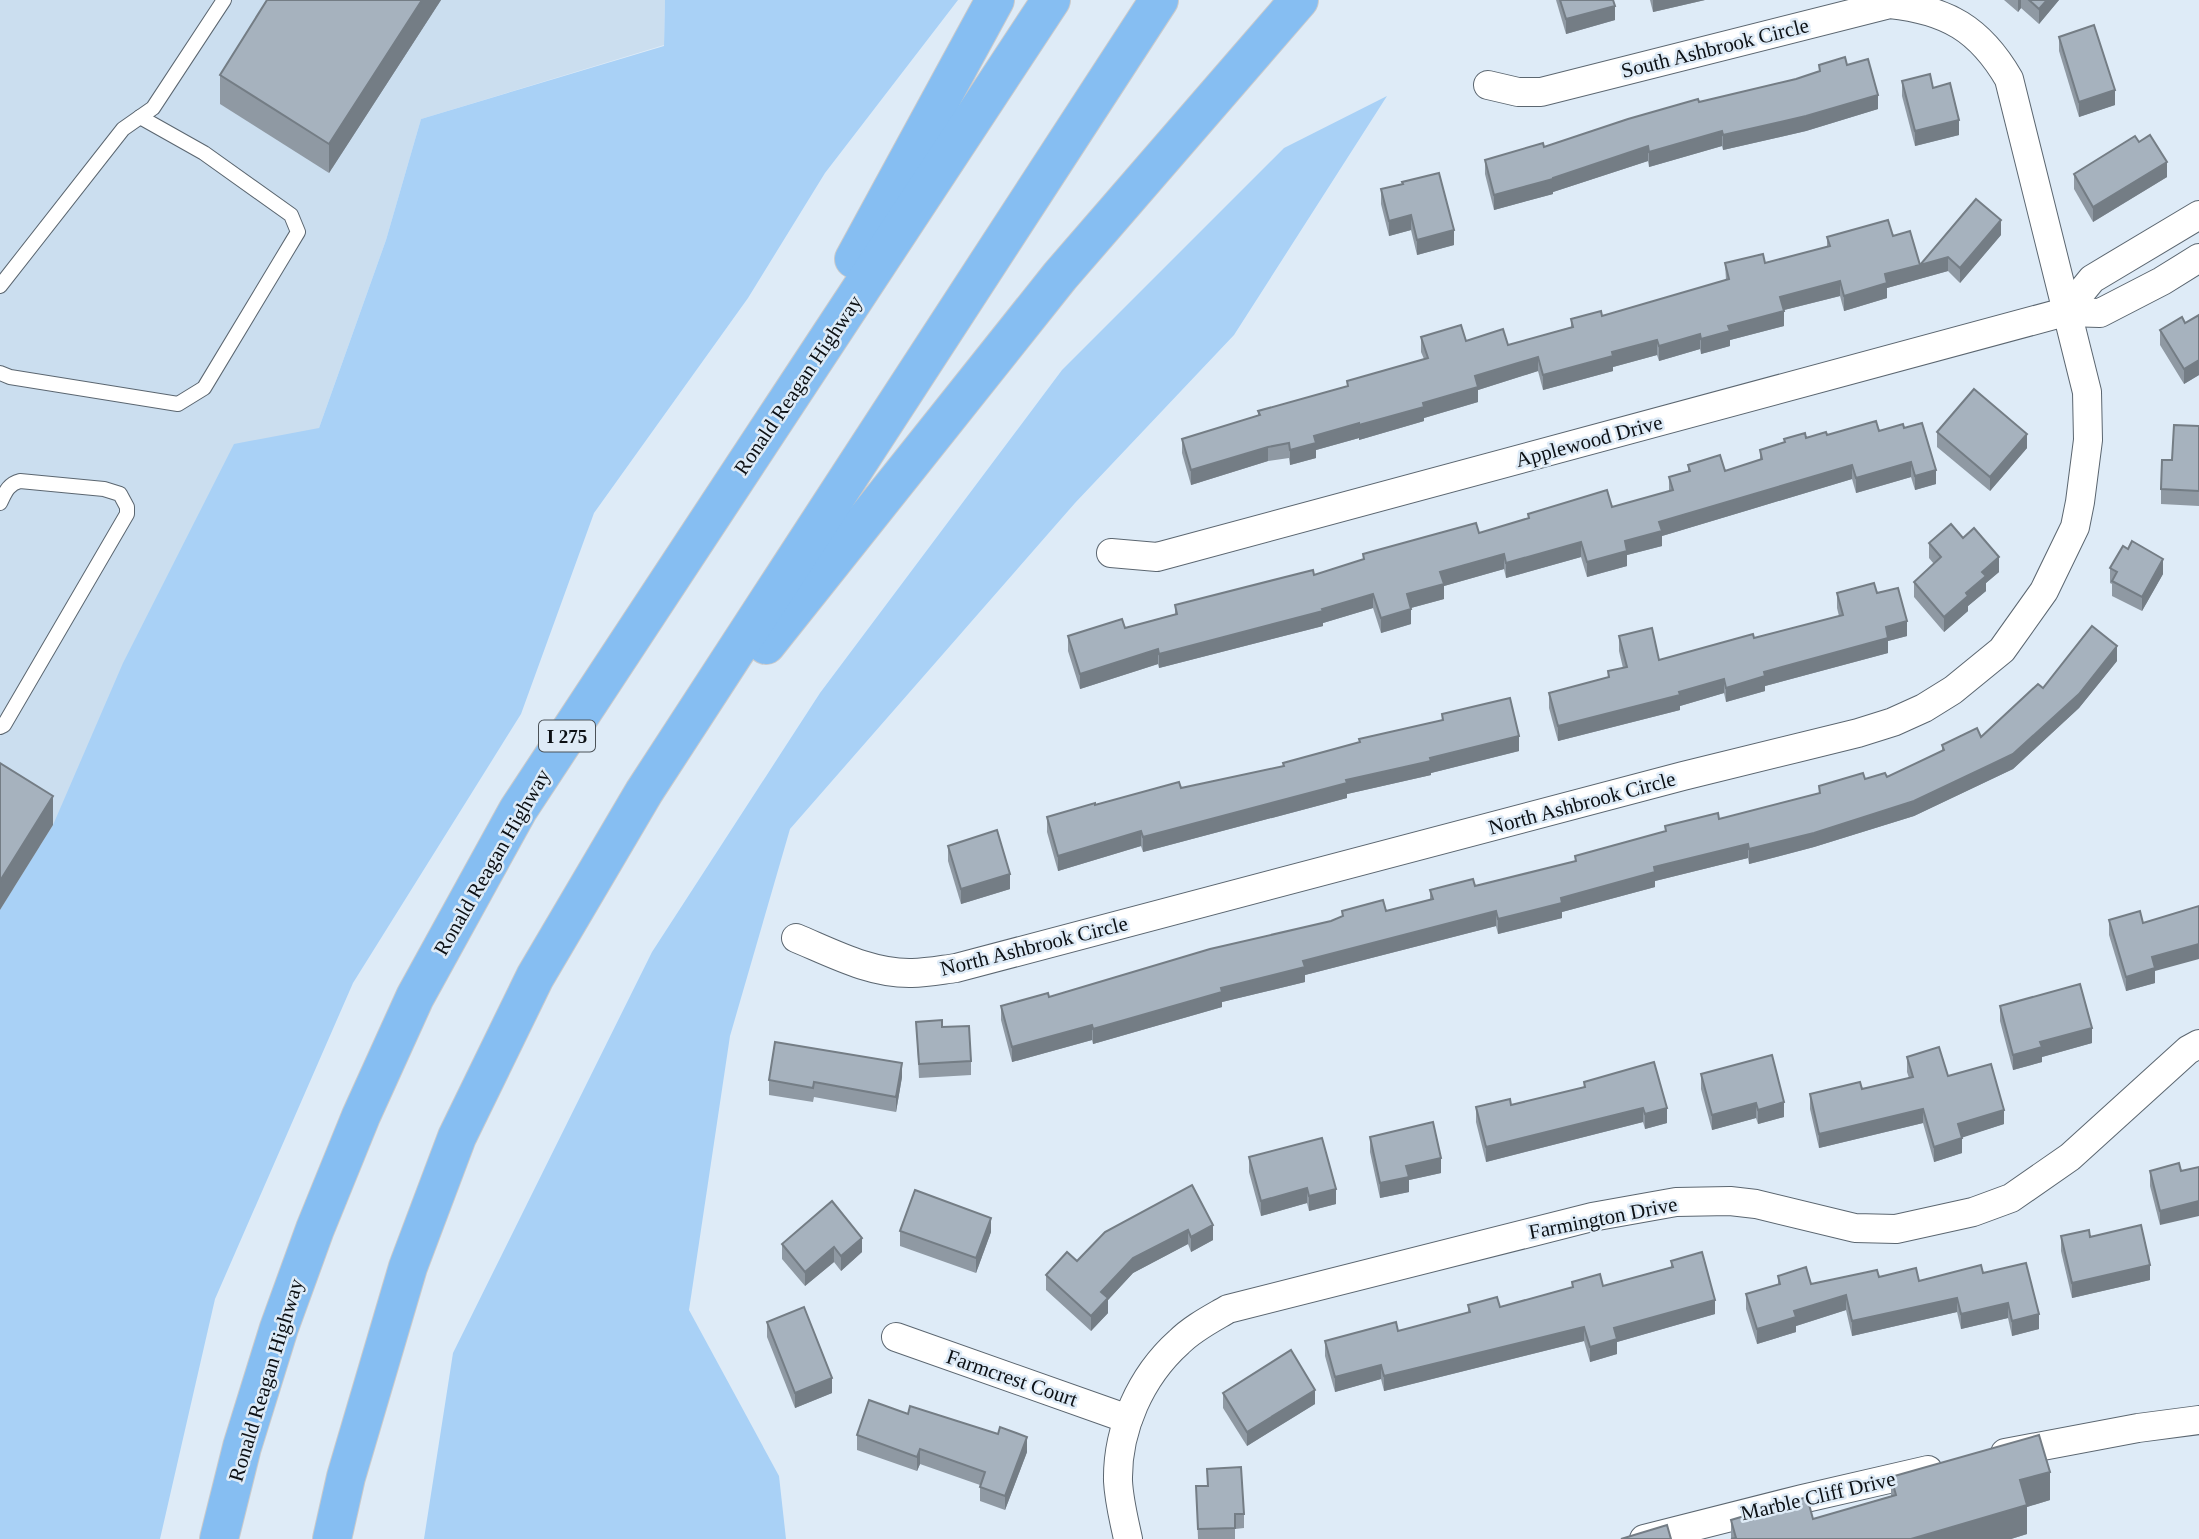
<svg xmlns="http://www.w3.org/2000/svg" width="2199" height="1539" viewBox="0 0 2199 1539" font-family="'Times New Roman',serif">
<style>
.built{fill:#cbdeef}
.green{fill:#a9d1f6}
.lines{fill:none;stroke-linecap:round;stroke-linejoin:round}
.service-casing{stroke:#5b6670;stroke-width:16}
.minor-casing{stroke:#5b6670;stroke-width:30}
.motorway-casing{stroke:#cacacb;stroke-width:40}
.service{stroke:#fff;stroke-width:14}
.minor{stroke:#fff;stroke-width:28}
.motorway{stroke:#86bef2;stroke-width:38}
.wall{fill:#8f99a3}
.shaded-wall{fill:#747d85}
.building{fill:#a6b2be;stroke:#747d85;stroke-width:2}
.labels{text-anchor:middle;stroke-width:5;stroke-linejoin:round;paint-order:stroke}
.shield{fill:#deebf7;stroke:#4b5258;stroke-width:2}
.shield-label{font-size:19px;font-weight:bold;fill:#0c1014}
.street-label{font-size:21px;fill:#0c1014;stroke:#deebf7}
</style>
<rect width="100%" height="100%" fill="#deebf7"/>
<path class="built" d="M0,0H665L664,45L421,119L386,240L319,428L0,969Z"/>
<g class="green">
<path d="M665,0H958L825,173L748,298L594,513L521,714L353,983L215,1299L160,1539H0V910L53,825L123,663L234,444L319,428L386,240L421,119L664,46Z"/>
<path d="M1387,96L1234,335L1075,503L790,829L730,1036L689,1310L779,1476L786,1539H424L453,1353L652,952L820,693L1062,370L1284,148Z"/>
</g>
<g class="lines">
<g class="service-casing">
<g id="service">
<path d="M0,286L123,129L153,108L224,0"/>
<path d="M0,373L10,377L178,404L204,388L298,232L291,215L204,153L140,117"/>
<path d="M0,503C5,493 8,484 20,481L104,489L120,494L127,507V514L4,725L0,727"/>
</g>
</g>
<g class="minor-casing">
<g id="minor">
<path d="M2065,312L2092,279L2199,215"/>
<path d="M1111,553L1157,557L2065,312L2100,313L2162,281L2199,258"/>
<path d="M796,938C832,953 871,974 912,973C926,973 941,970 956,968L1683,776L1858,733L1893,722L1924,708L1953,690L2002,650L2044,591L2075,527L2080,502L2088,440L2087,392L2009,79C1980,29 1947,10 1890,4L1541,92H1518L1488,85"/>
<path d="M896,1337L1128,1419"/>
<path d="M2005,1453L2138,1428L2199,1420"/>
<path d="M1128,1539C1124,1520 1119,1501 1118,1481C1117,1429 1141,1376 1179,1342C1193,1328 1211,1319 1228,1309L1592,1217L1676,1202L1730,1201L1756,1204L1855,1228L1896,1229L1973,1212L2011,1198L2070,1157L2188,1050L2199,1044"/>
<path d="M1644,1539L1802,1499L1928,1470"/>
</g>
</g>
<g class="motorway-casing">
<g id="motorway">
<path d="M854,259L995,0"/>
<path d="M766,645L1060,276L1299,0"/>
<path d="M219,1539L242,1447L279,1328L315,1229L361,1116L415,997L518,810L1051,0"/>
<path d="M332,1539L346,1477L408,1267L457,1137L535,977L644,792L1159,0"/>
</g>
</g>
<use href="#service" class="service"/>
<use href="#minor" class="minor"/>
<use href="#motorway" class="motorway"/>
</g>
<g class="wall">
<path d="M267,0H441L329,173L220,104V75Z"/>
<path d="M1556,0H1613L1615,20L1566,34Z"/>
<path d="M1650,0H1705L1653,12Z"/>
<path d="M2004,0H2059L2039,24L2021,8L2018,12Z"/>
<path d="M2059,37L2115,105L2079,117L2059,51Z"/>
<path d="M1819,65H1847L1878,109L1806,131L1723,150L1722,146L1649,167L1648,161L1553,192V194L1494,210L1485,174V160L1544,147L1699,102L1796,79L1819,72Z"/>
<path d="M1902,81L1933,88L1959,135L1915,146L1902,96Z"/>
<path d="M2139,142L2167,177L2093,222L2074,189V174Z"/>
<path d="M1381,189L1454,245L1417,255L1411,230L1389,236L1381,204Z"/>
<path d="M2001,235L1960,283L1948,271L1887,288V298L1844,311L1840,296L1784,310V326L1730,340V346L1701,354L1700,349L1659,361L1657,355L1613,367V371L1543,390L1538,371L1478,390V402L1424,418V421L1359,440V438L1316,450V458L1290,465L1289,458L1268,461L1191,485L1182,453V439L1258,416V411L1347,386V381L1424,359L1421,352V337L1508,345L1571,327V319L1602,316L1726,280L1725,263H1765L1827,247V237L1893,236L1920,265Z"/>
<path d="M2199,315V375L2184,384L2160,345V330L2185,323Z"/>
<path d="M2199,426V506L2161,504V489L2172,460Z"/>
<path d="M1904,428L1936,484L1915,490L1911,477L1856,493L1852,479L1662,536V546L1627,555V566L1587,577L1581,557L1506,578L1504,569L1444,586V599L1411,608V624L1381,633L1373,608L1323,623V626L1159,668L1158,664L1080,689L1068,651V636L1125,628L1175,614V605L1314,575L1363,559V554L1479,533L1528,519V514L1612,507L1669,491V477L1688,472V465L1725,471L1760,460V450L1784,443V439Z"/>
<path d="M1937,432L2027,448L1990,491L1937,447Z"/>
<path d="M1963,538L1999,572L1986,583V591L1968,606V611L1944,632L1914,597V582L1934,564L1929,558V543Z"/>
<path d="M2110,568L2163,574L2142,611L2112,596V584L2110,583Z"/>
<path d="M1837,593H1877L1907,636L1888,641V653L1765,686V691L1726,702L1724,693L1680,706V710L1558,741L1549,708V693L1608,678V671L1623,668L1619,651V636L1659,660L1754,638L1839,616L1837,608Z"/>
<path d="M2117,661L2079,708L2013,769L1914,816L1814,847L1749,864L1748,858L1655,881V887L1562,912V918L1498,934L1496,926L1305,975V982L1222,1002V1007L1093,1044L1092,1040L1012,1062L1001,1020V1006L1049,997L1331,921L1342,917V911H1386L1430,900V890L1475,886L1575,862V856L1665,831V826L1719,819L1819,793V786L1887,777L1942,751V745L1981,737L2043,688Z"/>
<path d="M1442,714L1519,751L1431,773V775L1347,794V798L1143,852L1141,846L1058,871L1047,832V817L1095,805L1181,788L1283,766V763L1442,721Z"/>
<path d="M948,846L1010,889L961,904L948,861Z"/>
<path d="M2109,920L2155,971V983L2126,991L2109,935Z"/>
<path d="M2000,1006L2092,1043L2042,1057V1062L2013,1070L2000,1021Z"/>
<path d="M916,1022L942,1027L971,1061V1075L919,1078Z"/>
<path d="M1907,1057L1948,1076L2004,1124L1962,1137V1153L1934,1162L1923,1123L1819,1148L1810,1109V1094L1862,1089L1909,1078L1907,1072Z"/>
<path d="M1654,1062L1667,1123L1645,1129L1643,1122L1486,1162L1476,1122V1107L1511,1105L1584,1087V1082Z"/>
<path d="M1701,1074L1784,1117L1758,1124L1756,1118L1712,1130L1701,1089Z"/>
<path d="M902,1077L896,1112L814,1097L813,1102L769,1095V1080Z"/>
<path d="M1370,1137L1441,1173L1409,1180V1192L1380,1198L1370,1152Z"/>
<path d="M1249,1157L1336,1204L1309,1211L1307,1203L1261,1216L1249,1172Z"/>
<path d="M2150,1171H2181L2160,1225L2150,1186Z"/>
<path d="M1192,1185L1213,1240L1191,1252L1188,1244L1133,1273L1108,1300V1313L1091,1331L1046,1290V1275L1077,1261Z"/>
<path d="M900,1231L991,1232L976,1273L900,1246Z"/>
<path d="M2061,1236L2090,1237L2150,1280L2072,1298L2061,1251Z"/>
<path d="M862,1238V1252L841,1271L834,1262L805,1286L782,1259V1244Z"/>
<path d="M1671,1261L1715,1314L1617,1342V1354L1590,1362L1584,1341L1384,1391L1381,1379L1335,1392L1325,1356V1341L1398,1331L1468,1313V1305L1500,1307L1572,1287V1282L1603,1286L1671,1267Z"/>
<path d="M1983,1273L2039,1329L2012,1336L2008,1318L1961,1329L1957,1312L1852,1336L1846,1310L1796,1326V1332L1757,1344L1746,1309V1294L1778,1285V1276L1811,1284L1879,1277L1919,1281Z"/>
<path d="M767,1322L832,1393L795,1408L767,1337Z"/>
<path d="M1223,1393L1315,1404L1247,1446L1223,1408Z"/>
<path d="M908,1414L1027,1452L1005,1510L980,1501V1485L920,1464L917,1471L857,1450V1435Z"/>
<path d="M1207,1469L1244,1514V1528L1235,1529V1539H1198L1196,1486H1207Z"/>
<path d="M1891,1477L2050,1500L2027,1507V1534L2011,1539H1731V1520L1813,1519L1891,1496Z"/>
</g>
<g class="shaded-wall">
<path d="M422,0H441L329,173V144Z"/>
<path d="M1653,0H1705L1653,12Z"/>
<path d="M2018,0H2021V8L2018,12Z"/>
<path d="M2047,0H2059L2039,24V9Z"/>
<path d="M1615,6V20L1566,34V19Z"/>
<path d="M2115,90V105L2079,117V102Z"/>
<path d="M1878,95V109L1806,131L1723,150V135Z"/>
<path d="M1959,120V135L1915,146V131Z"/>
<path d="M1722,131V146L1649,167V152Z"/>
<path d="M1648,146V161L1553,192V194L1494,210V195L1553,178Z"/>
<path d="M2167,162V177L2093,222V207Z"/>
<path d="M1411,215V230L1389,236V221Z"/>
<path d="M2001,220V235L1960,283V268Z"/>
<path d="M1454,230V245L1417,255V240Z"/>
<path d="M1948,257V271L1887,288V298L1844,311V296L1885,274Z"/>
<path d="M1840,281V296L1780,311V297Z"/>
<path d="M1784,311V326L1730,340V346L1701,354V339L1728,326Z"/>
<path d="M1700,334V349L1659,361V346Z"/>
<path d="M1657,340V355L1613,367V371L1543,390V375L1612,352Z"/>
<path d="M1538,357V371L1478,390V402L1424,418V421L1359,440V425L1423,403L1475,376Z"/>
<path d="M2199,360V375L2184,384V369Z"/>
<path d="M1359,423V438L1316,450V458L1290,465V450L1314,436Z"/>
<path d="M2027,434V448L1990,491V477Z"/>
<path d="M1268,447V461L1191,485V470Z"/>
<path d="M1911,462V477L1856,493V478Z"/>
<path d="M1852,465V479L1662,536V546L1627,555V566L1587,577V562L1659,522Z"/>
<path d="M1936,470V484L1915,490V476Z"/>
<path d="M1581,542V557L1506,578V563Z"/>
<path d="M1504,554V569L1444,586V599L1407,609V594L1440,572Z"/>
<path d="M1999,557V572L1986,583V591L1968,606V611L1944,632V617L1966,593L1982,572Z"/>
<path d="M2163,559V574L2142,611V597Z"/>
<path d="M1373,594V608L1323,623V626L1159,668V654Z"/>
<path d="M1411,609V624L1381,633V618Z"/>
<path d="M1907,621V636L1888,641V653L1765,686V691L1726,702V688L1764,672L1886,627Z"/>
<path d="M2117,646V661L2079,708L2013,769L1914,816L1814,847L1749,864V849L1914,801Z"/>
<path d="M1158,649V664L1080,689V674Z"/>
<path d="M1724,679V693L1680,706V710L1558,741V726Z"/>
<path d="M1519,736V751L1431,773V775L1347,794V798L1143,852V837L1346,780Z"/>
<path d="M53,796V825L0,910V881Z"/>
<path d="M1141,831V846L1058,871V856Z"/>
<path d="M1748,844V858L1655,881V887L1562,912V918L1498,934V919L1654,867Z"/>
<path d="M1010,874V889L961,904V889Z"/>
<path d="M1496,911V926L1305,975V982L1222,1002V1007L1093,1044V1029L1303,961Z"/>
<path d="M2199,944V959L2155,971V983L2126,991V977L2152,957Z"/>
<path d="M1092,1025V1040L1012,1062V1047Z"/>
<path d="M2092,1028V1043L2042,1057V1062L2013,1070V1055L2040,1042Z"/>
<path d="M902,1063V1077L896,1112V1097Z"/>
<path d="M1784,1102V1117L1758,1124V1110Z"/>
<path d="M1756,1103V1118L1712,1130V1115Z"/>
<path d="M1643,1108V1122L1486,1162V1147Z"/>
<path d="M1667,1108V1123L1645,1129V1114Z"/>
<path d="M1923,1109V1123L1819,1148V1134Z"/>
<path d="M2004,1110V1124L1958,1139V1124Z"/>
<path d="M1962,1138V1153L1934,1162V1147Z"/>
<path d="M1441,1158V1173L1409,1180V1192L1380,1198V1183L1406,1166Z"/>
<path d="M1307,1188V1203L1261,1216V1201Z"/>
<path d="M1336,1189V1204L1309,1211V1196Z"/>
<path d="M2199,1201V1216L2160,1225V1211Z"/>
<path d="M991,1218V1232L976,1273V1258Z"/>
<path d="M1213,1225V1240L1191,1252V1237Z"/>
<path d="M1188,1230V1244L1133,1273L1108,1300V1313L1091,1331V1316L1101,1292L1133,1258Z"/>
<path d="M862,1238V1252L841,1271V1256Z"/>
<path d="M834,1247V1262L805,1286V1272Z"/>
<path d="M2150,1265V1280L2072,1298V1283Z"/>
<path d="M1846,1295V1310L1796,1326V1332L1757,1344V1329L1794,1311Z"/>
<path d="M1957,1298V1312L1852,1336V1321Z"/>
<path d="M1715,1300V1314L1617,1342V1354L1590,1362V1347L1614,1328Z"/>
<path d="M2008,1303V1318L1961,1329V1314Z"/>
<path d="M2039,1314V1329L2012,1336V1321Z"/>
<path d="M1584,1327V1341L1384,1391V1376Z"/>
<path d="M1381,1365V1379L1335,1392V1377Z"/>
<path d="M832,1378V1393L795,1408V1393Z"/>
<path d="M1315,1390V1404L1247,1446V1432Z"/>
<path d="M1027,1437V1452L1005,1510V1496Z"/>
<path d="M920,1449V1464L917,1471V1457Z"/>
<path d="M2050,1472V1500L2027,1507V1534L2011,1539H1912L2020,1480Z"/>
</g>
<g class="building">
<path d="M267,0H422L329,144L220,75Z"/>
<path d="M1560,0H1613L1615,6L1566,19Z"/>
<path d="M2029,0H2047L2039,9Z"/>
<path d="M2094,25L2115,90L2079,102L2059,37Z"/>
<path d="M1845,57L1847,65L1868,59L1878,95L1806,116L1723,135L1722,131L1649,152L1648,146L1553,178V179L1494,195L1485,160L1543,143L1544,147L1628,119L1698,99L1699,102L1796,79L1820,71L1819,65Z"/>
<path d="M1930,74L1933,88L1950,83L1959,120L1915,131L1902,81Z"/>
<path d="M2150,135L2167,162L2093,207L2074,174L2135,136L2139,142Z"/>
<path d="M1439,173L1454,230L1417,240L1411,215L1389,221L1381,189L1403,184L1402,182Z"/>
<path d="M1976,199L2001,220L1960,268L1948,257L1920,265Z"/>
<path d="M1888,220L1893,236L1910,231L1920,265L1885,274L1887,283L1844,296L1840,281L1780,297L1784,311L1728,326L1730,331L1701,339L1700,334L1659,346L1657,340L1612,352L1613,356L1543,375L1538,357L1475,376L1478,387L1423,403L1424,407L1359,425V423L1314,436L1316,443L1290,450L1289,443L1268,447L1191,470L1182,439L1260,415L1258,411L1348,386L1347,381L1428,358L1421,337L1461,325L1466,341L1503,329L1508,345L1573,327L1571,319L1601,311L1602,316L1729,279L1725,263L1763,254L1765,263L1830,246L1827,237Z"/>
<path d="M2199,315V360L2184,369L2160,330L2182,317L2185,323Z"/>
<path d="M1974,389L2027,434L1990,477L1937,432Z"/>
<path d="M1876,421L1879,431L1903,424L1904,428L1922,423L1936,470L1915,476L1911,462L1856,478L1852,465L1659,522L1662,531L1625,541L1627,551L1587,562L1581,542L1506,563L1504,554L1440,572L1444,584L1407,594L1411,609L1381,618L1373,594L1322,609L1323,611L1159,654L1158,649L1080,674L1068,636L1122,619L1125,628L1177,614L1175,605L1313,570L1314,575L1364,559L1363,554L1476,523L1479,533L1529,518L1528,514L1607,490L1612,507L1673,490L1669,477L1690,471L1688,465L1720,455L1725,471L1762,459L1760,450L1785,442L1784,439L1805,433L1806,438L1826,432L1827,435Z"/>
<path d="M2174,425L2199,426V491L2161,489L2162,460H2172Z"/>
<path d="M1951,524L1963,538L1974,528L1999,557L1982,572L1986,576L1966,593L1968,596L1944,617L1914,582L1941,557L1929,543Z"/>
<path d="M2132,541L2163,559L2142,597L2112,581L2117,572L2110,568L2123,546L2128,549Z"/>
<path d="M1874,583L1877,593L1898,588L1907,621L1886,627L1888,638L1764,672L1765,676L1726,688L1724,679L1679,692L1680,695L1558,726L1549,693L1609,677L1608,671L1627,667L1619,636L1652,628L1659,660L1753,634L1754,638L1843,615L1837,593Z"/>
<path d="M2092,626L2117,646L2079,694L2013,754L1914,801L1814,833L1749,849L1748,844L1654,867L1655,872L1561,898L1562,903L1498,919L1496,911L1303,961L1305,967L1221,988L1222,992L1093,1029L1092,1025L1012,1047L1001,1006L1048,993L1049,997L1210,949L1331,921L1343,916L1342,911L1383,900L1386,911L1433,899L1430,890L1473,879L1475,886L1576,861L1575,856L1666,831L1665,826L1718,813L1719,819L1820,793L1819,786L1863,773L1865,779L1885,773L1887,777L1944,750L1942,745L1977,728L1981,737L2038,684L2043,688Z"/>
<path d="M1510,698L1519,736L1430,758L1431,761L1346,780L1347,783L1143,837L1141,831L1058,856L1047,817L1095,803V805L1179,782L1181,788L1284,766L1283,763L1360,742L1359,739L1443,720L1442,714Z"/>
<path d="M0,763L53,796L0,881Z"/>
<path d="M997,830L1010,874L961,889L948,846Z"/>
<path d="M2199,906V944L2152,957L2155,968L2126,977L2109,920L2140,911L2143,923Z"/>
<path d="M2080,984L2092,1028L2040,1042L2042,1047L2013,1055L2000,1006Z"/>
<path d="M942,1020V1027L969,1026L971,1061L919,1064L916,1022Z"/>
<path d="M775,1042L902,1063L896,1097L814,1082L813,1088L769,1080Z"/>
<path d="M1939,1047L1948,1076L1991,1064L2004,1110L1958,1124L1962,1138L1934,1147L1923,1109L1819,1134L1810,1094L1860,1082L1862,1089L1913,1077L1907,1057Z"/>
<path d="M1772,1055L1784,1102L1758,1110L1756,1103L1712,1115L1701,1074Z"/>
<path d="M1654,1062L1667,1108L1645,1114L1643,1108L1486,1147L1476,1107L1510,1099L1511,1105L1585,1087L1584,1082Z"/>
<path d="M1433,1122L1441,1158L1406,1166L1409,1177L1380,1183L1370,1137Z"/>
<path d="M1322,1138L1336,1189L1309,1196L1307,1188L1261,1201L1249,1157Z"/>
<path d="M2179,1163L2181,1171L2199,1167V1201L2160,1211L2150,1171Z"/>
<path d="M1192,1185L1213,1225L1191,1237L1188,1230L1133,1258L1101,1292L1108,1298L1091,1316L1046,1275L1067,1252L1077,1261L1105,1232Z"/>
<path d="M915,1190L991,1218L976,1258L900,1231Z"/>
<path d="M832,1201L862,1238L841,1256L834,1247L805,1272L782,1244Z"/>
<path d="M2141,1225L2150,1265L2072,1283L2061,1236L2089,1230L2090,1237Z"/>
<path d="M1702,1252L1715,1300L1614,1328L1617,1339L1590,1347L1584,1327L1384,1376L1381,1365L1335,1377L1325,1341L1396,1322L1398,1331L1470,1312L1468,1305L1497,1297L1500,1307L1573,1287L1572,1282L1600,1274L1603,1286L1673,1267L1671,1261Z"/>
<path d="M2026,1263L2039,1314L2012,1321L2008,1303L1961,1314L1957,1298L1852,1321L1846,1295L1794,1311L1796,1317L1757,1329L1746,1294L1780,1284L1778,1276L1806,1267L1811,1284L1877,1270L1879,1277L1916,1268L1919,1281L1981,1265L1983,1273Z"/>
<path d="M804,1307L832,1378L795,1393L767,1322Z"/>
<path d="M1291,1350L1315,1390L1247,1432L1223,1393Z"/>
<path d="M869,1400L908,1414L910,1406L998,1434L1000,1427L1027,1437L1005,1496L980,1487L985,1472L920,1449L917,1457L857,1435Z"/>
<path d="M2039,1435L2050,1472L2020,1480L2027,1505L1911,1539H1731L1736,1538L1731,1520L1807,1497L1813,1519L1896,1495L1891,1477Z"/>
<path d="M1241,1467L1244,1514H1235V1528L1198,1529L1196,1486H1208L1207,1469Z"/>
<path d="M1667,1525L1671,1539H1621Z"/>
</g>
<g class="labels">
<rect class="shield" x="539" y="720.5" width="56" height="31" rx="5"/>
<g class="shield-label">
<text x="567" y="743">I 275</text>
</g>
<g class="street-label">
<text transform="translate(1715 48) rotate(-14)" y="7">South Ashbrook Circle</text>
<text transform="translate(798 385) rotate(-56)" y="7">Ronald Reagan Highway</text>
<text transform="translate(1589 441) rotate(-15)" y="7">Applewood Drive</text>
<text transform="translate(1582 803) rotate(-15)" y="7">North Ashbrook Circle</text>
<text transform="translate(492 862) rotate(-60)" y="7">Ronald Reagan Highway</text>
<text transform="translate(1034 946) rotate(-14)" y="7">North Ashbrook Circle</text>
<text transform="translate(1603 1218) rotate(-11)" y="7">Farmington Drive</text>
<text transform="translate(1012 1378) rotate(19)" y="7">Farmcrest Court</text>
<text transform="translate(266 1380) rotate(-73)" y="7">Ronald Reagan Highway</text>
<text transform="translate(1818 1496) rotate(-13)" y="7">Marble Cliff Drive</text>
</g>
</g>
</svg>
